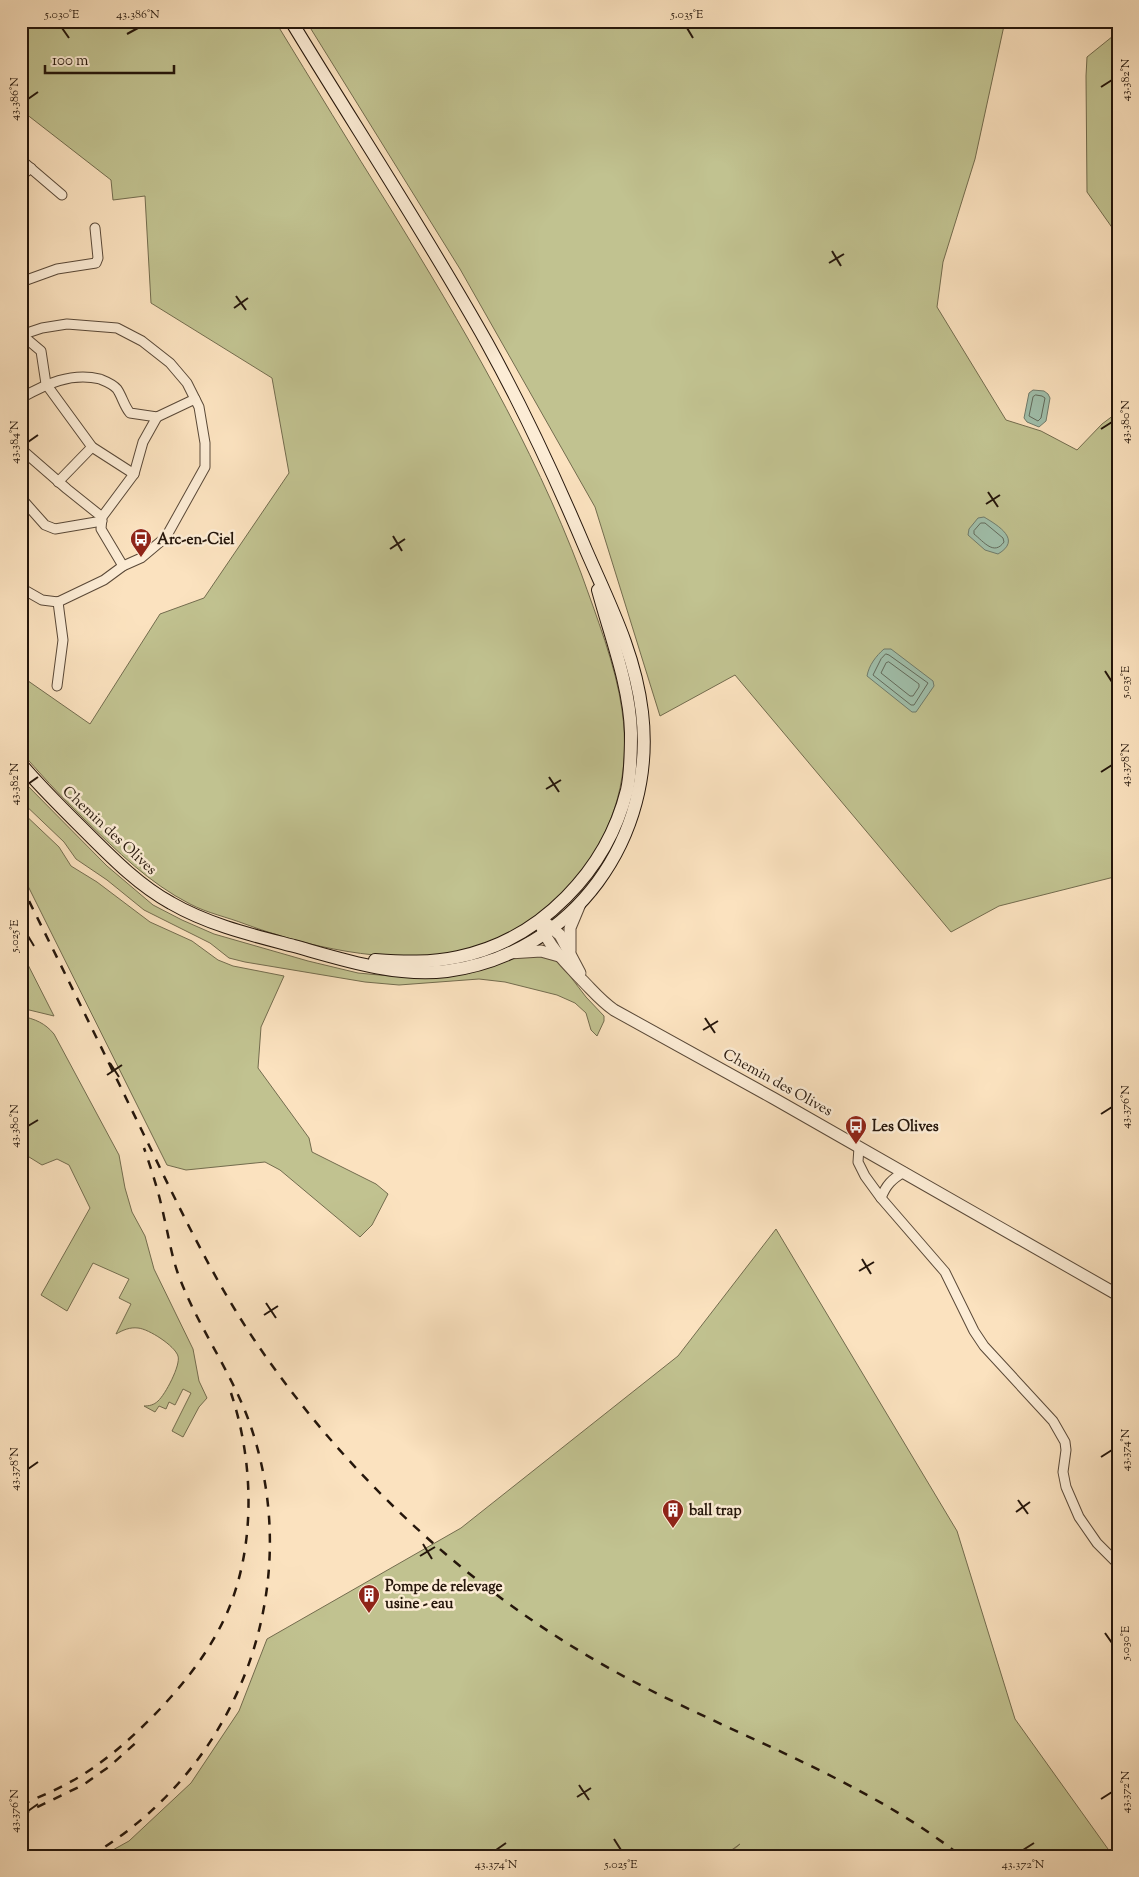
<svg xmlns="http://www.w3.org/2000/svg" width="1139" height="1877" viewBox="0 0 1139 1877" font-family="'Sorts Mill Goudy',serif">
<style>
.green{fill:#c1c290;stroke:#736c4e}
.water{fill:#a0bfab;stroke:#6f7b6b}
.lines{fill:none;stroke-linecap:round;stroke-linejoin:round}
.shore{stroke:#626a5b;stroke-width:1}
.minor-casing{stroke:#5a4938;stroke-width:11}
.tertiary-casing{stroke:#5a4938;stroke-width:13}
.secondary-casing{stroke:#25160b;stroke-width:14}
.minor{stroke:#fcecd5;stroke-width:9}
.tertiary{stroke:#fcecd5;stroke-width:11}
.secondary{stroke:#fcecd5;stroke-width:12}
.rail{stroke:#25160b;stroke-width:2.5;stroke-dasharray:9 9;stroke-linecap:butt}
.ticks{fill:none;stroke:#25160b;stroke-width:2}
.labels{text-anchor:middle;stroke-width:5;stroke-linejoin:round;paint-order:stroke}
.poi-label{font-size:15px;font-weight:bold;fill:#25160b;stroke:#fcecd5;text-anchor:start}
.street-label{font-size:15px;fill:#25160b;stroke:#fcecd5}
.neatline{fill:none;stroke:#25160b;stroke-width:2}
.ticks-label{font-size:12px;text-anchor:middle;fill:#25160b}
</style>
<rect width="100%" height="100%" fill="#fbe2bf"/>
<filter id="stains"><feTurbulence type="fractalNoise" baseFrequency=".004" numOctaves="4"/><feColorMatrix values="0 0 0 0 .2 0 0 0 0 .09 0 0 0 0 .02 0 0 0 .5 -.17"/></filter>
<radialGradient id="worn" r=".72"><stop offset=".6" stop-color="#630" stop-opacity="0"/><stop offset="1" stop-color="#630" stop-opacity=".3"/></radialGradient>
<g class="green">
<path d="M21,21H275C313,83 351,146 390,208C462,325 532,443 581,573C596,615 616,666 622,710C631,772 616,827 578,876C549,913 499,947 452,954C386,964 307,947 245,924C227,917 207,913 190,904C149,883 117,851 85,820C69,804 53,788 38,771C33,765 26,759 23,751C18,740 21,692 21,676L90,724L160,614L204,598L289,473L272,378L151,303L145,196L113,200L111,180L21,110Z"/>
<path d="M306,21H1005L975,159L943,262L937,307L1006,420L1041,431L1077,450L1102,424L1118,412V876L999,906L951,932L735,675L660,716L595,507L460,269Z"/>
<path d="M1118,32V236L1087,192L1086,76L1087,57Z"/>
<path d="M21,779L107,866L153,905L182,920L214,934L308,961L358,973L390,976L430,977L516,957L549,956L560,963L586,997L604,1016V1021L597,1036L591,1030L586,1013L575,1003L557,995L505,982L479,979L399,985L365,982L245,962L229,958L210,943L144,910L107,880L76,859L64,842L21,801Z"/>
<path d="M21,811L59,847L71,866L97,882L150,922L192,941L218,960L233,966L284,976L261,1027L258,1068L309,1138L312,1152L376,1184L388,1194L372,1225L360,1237L280,1170L265,1162L186,1170L167,1165L21,872Z"/>
<path d="M21,951L54,1016L21,1008Z"/>
<path d="M21,1016C35,1019 45,1023 54,1034L119,1155L125,1188L132,1212L145,1236L154,1269L193,1349L199,1381L207,1398L199,1407L183,1437L172,1431L191,1393L183,1389L175,1405L169,1402L166,1409L159,1406L155,1412L144,1406C149,1406 154,1405 158,1401C165,1395 181,1365 178,1356C175,1346 149,1329 138,1328C130,1327 123,1330 116,1334L131,1304L119,1298L129,1279L93,1263L67,1311L41,1295L90,1208L69,1165L57,1159L42,1165L21,1152Z"/>
<path d="M776,1229L957,1531L1015,1719L1113,1856H726L740,1844L723,1856H102L129,1841L191,1783L239,1711L267,1639L461,1528L678,1356Z"/>
</g>
<g class="water">
<path d="M1033,390L1044,391L1048,394L1050,398L1046,421L1039,427L1027,422L1024,418L1029,393Z"/>
<path d="M984,517C999,526 1022,540 998,554L985,550L968,535L969,529L978,518Z"/>
<path d="M884,649H891L933,681L934,686L916,712H912L867,676C869,665 876,656 884,649Z"/>
</g>
<g class="lines">
<g class="shore">
<path d="M1036,395L1042,396L1045,398L1041,418L1038,421L1029,416L1033,397Z"/>
<path d="M981,523H985L1003,538L1004,542C994,556 984,542 974,534V531Z"/>
<path d="M886,654L889,655L928,683L914,705H911L873,675L881,659Z"/>
<path d="M889,662L919,684V687L913,696H910L881,673L886,663Z"/>
</g>
<g class="minor-casing">
<g id="minor">
<path d="M21,160L62,195"/>
<path d="M21,176L31,168"/>
<path d="M21,282L57,269L96,263L98,258L95,228"/>
<path d="M21,335L42,328L67,324L117,328L142,341L170,363L187,383L199,407L205,443V467L166,537L141,558L123,566L104,580L58,602"/>
<path d="M22,335L41,351L46,384L92,447L134,474"/>
<path d="M21,398C46,384 71,372 100,379C105,381 113,384 117,389C122,396 124,406 130,413L157,417L195,399"/>
<path d="M21,449L67,489L102,517"/>
<path d="M58,482L92,447"/>
<path d="M21,498L45,525L55,529L102,521"/>
<path d="M123,566L101,529L102,517L134,474L143,442L157,417"/>
<path d="M21,588L42,600L58,602"/>
<path d="M57,686L63,640L58,602"/>
<path d="M859,1147L858,1162L865,1176L881,1198L945,1272L974,1331L984,1346L1053,1421L1065,1442L1066,1450L1063,1472L1066,1487L1079,1517L1097,1543L1118,1564"/>
<path d="M881,1198C886,1185 892,1179 904,1172"/>
</g>
</g>
<g class="tertiary-casing">
<g id="tertiary">
<path d="M546,923L560,935L580,973"/>
<path d="M541,926C550,948 566,963 582,980C593,991 601,1001 614,1010L773,1098L1118,1295"/>
<path d="M570,951V928L580,904"/>
<path d="M509,953L541,951L559,956"/>
</g>
</g>
<g class="secondary-casing">
<g id="secondary">
<path d="M21,764C42,789 66,812 89,835C114,860 140,886 171,903C209,925 252,935 294,946C344,960 395,977 447,971C574,954 657,837 642,712C635,653 609,603 586,550C556,479 524,410 487,343C426,234 356,128 291,21"/>
<path d="M375,960C403,962 431,963 458,957C541,940 607,870 627,790C631,772 631,751 631,733C630,686 610,635 598,590"/>
</g>
</g>
<use href="#minor" class="minor"/>
<use href="#tertiary" class="tertiary"/>
<use href="#secondary" class="secondary"/>
<g class="rail">
<path d="M21,885C63,969 104,1053 145,1137C179,1207 212,1277 255,1341C339,1465 450,1572 578,1650C701,1726 846,1766 961,1856"/>
<path d="M21,1805C41,1796 61,1788 79,1777C110,1758 136,1734 160,1709C187,1680 211,1649 227,1613C256,1546 254,1462 231,1393"/>
<path d="M21,1815L83,1785L110,1766L140,1739"/>
<path d="M90,1856C237,1770 305,1592 252,1430C235,1377 200,1331 180,1279C172,1259 169,1238 164,1217C159,1193 152,1171 144,1148"/>
</g>
</g>
<path class="ticks" d="M62,28L69,38M687,28L693,38M127,34L138,28M1101,87L1112,80M28,99L38,92M832,251L841,266M829,263L844,254M236,296L246,310M234,308L248,298M1101,429L1112,422M28,442L38,435M988,492L998,507M986,504L1000,495M393,536L402,551M390,549L405,539M1105,671L1112,682M1101,772L1112,765M549,777L559,792M28,784L38,777M546,789L561,780M28,936L34,946M705,1018L715,1033M703,1030L718,1021M110,1063L119,1077M107,1075L122,1065M1101,1114L1112,1107M28,1126L38,1120M862,1259L871,1274M859,1271L874,1262M266,1303L276,1318M264,1315L278,1306M1101,1457L1112,1450M28,1469L38,1462M1018,1500L1028,1514M1016,1512L1030,1502M423,1544L432,1559M420,1556L435,1547M1105,1633L1112,1643M579,1785L589,1800M577,1797L591,1788M1101,1799L1112,1792M28,1811L38,1804M614,1839L621,1850M496,1850L506,1843M1023,1850L1034,1843"/>
<defs>
<g id="bus-pin" transform="scale(1.125)"><path d="M0 17L-7.5 6A9.5 9.5 0 1 1 7.5 6Z" fill="#8f2418" stroke="#fcecd5"/><path d="M-5-6H5V4H4V6H2V4H-2V6H-4V4H-5ZM-3.5-4V0h7V-4ZM-3.5 1.2v1.5H-2V1.2ZM2 1.2v1.5H3.5V1.2Z" fill="#fff"/></g>
<g id="building-pin" transform="scale(1.125)"><path d="M0 17L-7.5 6A9.5 9.5 0 1 1 7.5 6Z" fill="#8f2418" stroke="#fcecd5"/><path d="M-4-6H4V6H1V3H-1V6H-4ZM-2.5-4.3h1.7v1.8h-1.7ZM.8-4.3h1.7v1.8H.8ZM-2.5-1h1.7V.8h-1.7ZM.8-1h1.7V.8H.8Z" fill="#fff"/></g>
</defs>
<g fill-rule="evenodd">
<use href="#bus-pin" x="141" y="539"/>
<use href="#bus-pin" x="856" y="1126"/>
<use href="#building-pin" x="673" y="1510"/>
<use href="#building-pin" x="369" y="1595"/>
</g>
<g class="labels">
<g class="poi-label">
<text x="157" y="544">Arc-en-Ciel</text>
<text x="872" y="1131">Les Olives</text>
<text x="689" y="1515">ball trap</text>
<text x="385" y="1591">Pompe de relevage<tspan x="385" dy="17">usine - eau</tspan></text>
</g>
<g class="street-label">
<text transform="translate(110 830) rotate(43)" y="5">Chemin des Olives</text>
<text transform="translate(778 1082) rotate(29)" y="5">Chemin des Olives</text>
</g>
</g>
<rect width="1139" height="1877" fill="none" stroke="#fbe2bf" stroke-width="55"/>
<path d="M45 65v8h129v-8" fill="none" stroke="#25160b" stroke-width="2.5"/>
<text x="52" y="65" font-size="15" fill="#25160b" stroke="#fcecd5" stroke-width="4" paint-order="stroke">100 m</text>
<rect x="28" y="28" width="1084" height="1822" class="neatline"/>
<g class="ticks-label">
<text x="62" y="18">5.030°E</text>
<text x="138" y="18">43.386°N</text>
<text x="687" y="18">5.035°E</text>
<text transform="translate(1125 80) rotate(-90)" y="4">43.382°N</text>
<text transform="translate(14 99) rotate(-90)" y="4">43.386°N</text>
<text transform="translate(1125 422) rotate(-90)" y="4">43.380°N</text>
<text transform="translate(14 442) rotate(-90)" y="4">43.384°N</text>
<text transform="translate(1125 682) rotate(-90)" y="4">5.035°E</text>
<text transform="translate(1125 765) rotate(-90)" y="4">43.378°N</text>
<text transform="translate(14 784) rotate(-90)" y="4">43.382°N</text>
<text transform="translate(14 936) rotate(-90)" y="4">5.025°E</text>
<text transform="translate(1125 1107) rotate(-90)" y="4">43.376°N</text>
<text transform="translate(14 1126) rotate(-90)" y="4">43.380°N</text>
<text transform="translate(1125 1450) rotate(-90)" y="4">43.374°N</text>
<text transform="translate(14 1469) rotate(-90)" y="4">43.378°N</text>
<text transform="translate(1125 1643) rotate(-90)" y="4">5.030°E</text>
<text transform="translate(1125 1792) rotate(-90)" y="4">43.372°N</text>
<text transform="translate(14 1811) rotate(-90)" y="4">43.376°N</text>
<text x="496" y="1868">43.374°N</text>
<text x="621" y="1868">5.025°E</text>
<text x="1023" y="1868">43.372°N</text>
</g>
<rect width="100%" height="100%" filter="url(#stains)"/>
<rect width="100%" height="100%" fill="url(#worn)"/>
</svg>
